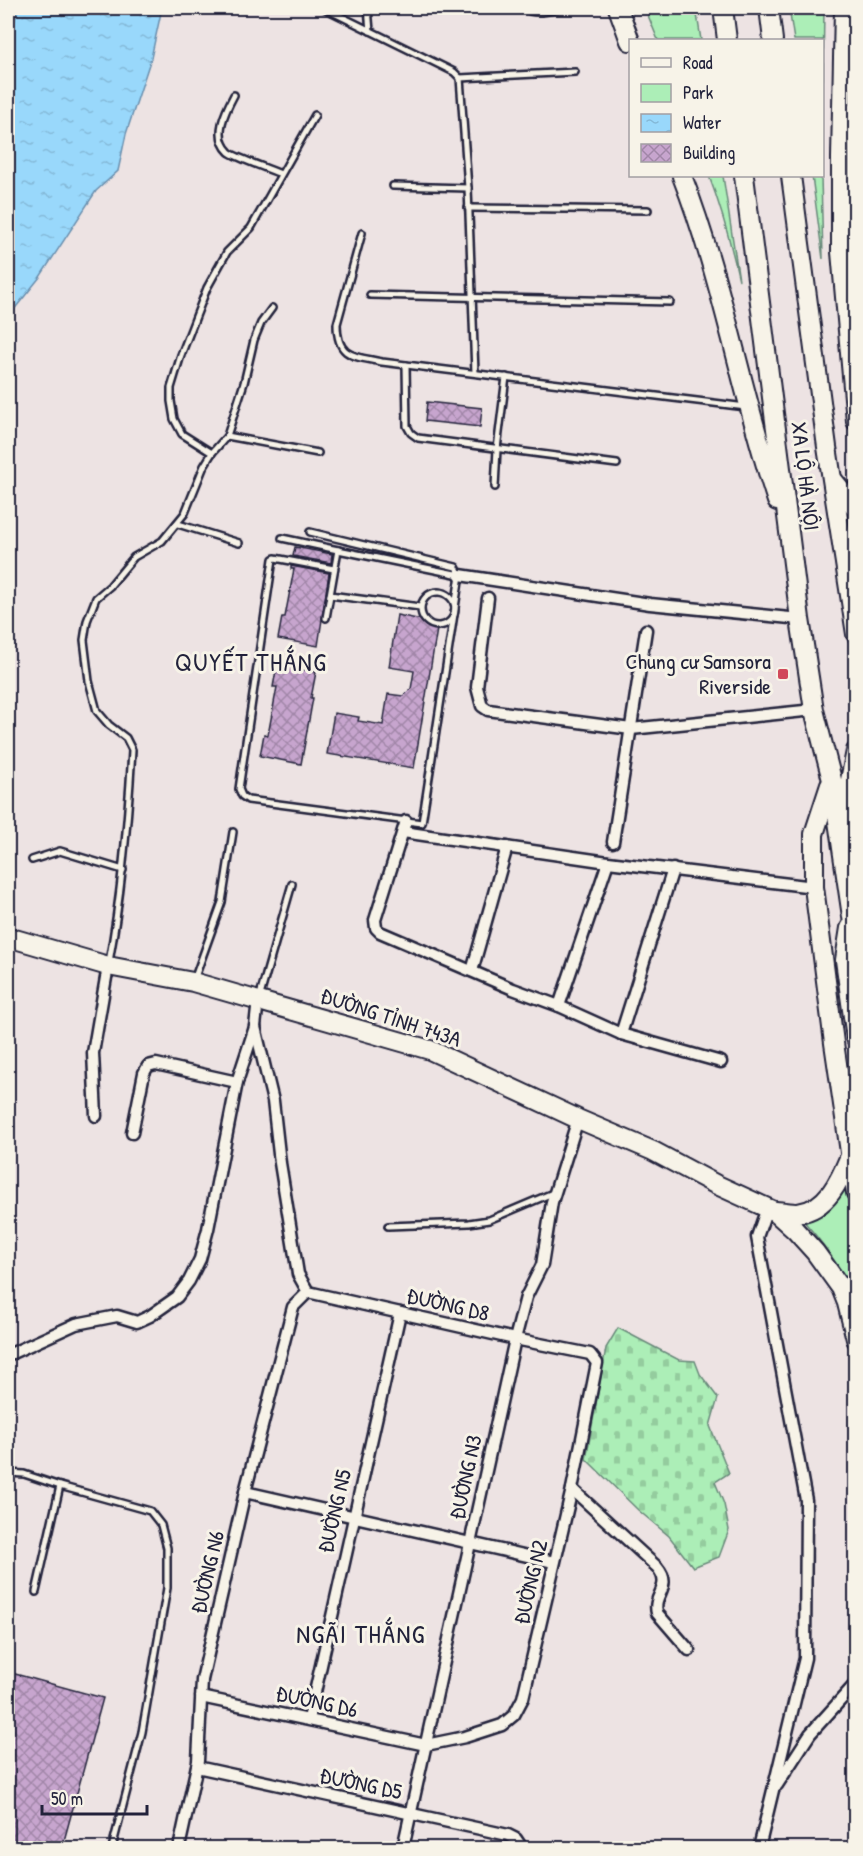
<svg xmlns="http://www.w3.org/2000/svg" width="863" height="1856" viewBox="0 0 863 1856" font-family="'Patrick Hand',sans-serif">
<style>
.green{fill:#aceeb7;stroke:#678879;stroke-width:1.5}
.cemetery{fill:url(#cemetery-stones);stroke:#678879;stroke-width:1.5}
.water{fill:url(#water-ripples);stroke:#698fae;stroke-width:1.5}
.building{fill:url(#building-cross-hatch);stroke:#22223b;stroke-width:1.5}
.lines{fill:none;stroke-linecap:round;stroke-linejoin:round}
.service-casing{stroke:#22223b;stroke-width:10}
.minor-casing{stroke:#22223b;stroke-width:15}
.primary-casing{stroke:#22223b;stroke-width:22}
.trunk-casing{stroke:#22223b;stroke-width:22}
.service{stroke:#f7f3e8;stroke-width:5}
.minor{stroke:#f7f3e8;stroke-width:10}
.primary{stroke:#f7f3e8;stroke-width:18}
.trunk{stroke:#f7f3e8;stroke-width:18}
.poi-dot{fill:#d1495b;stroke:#f7f3e8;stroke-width:2}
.labels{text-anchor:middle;stroke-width:6;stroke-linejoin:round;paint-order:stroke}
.street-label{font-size:22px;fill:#22223b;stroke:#f7f3e8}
.poi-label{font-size:22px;fill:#22223b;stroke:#f7f3e8;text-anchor:end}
.quarter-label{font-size:26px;letter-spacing:1.5px;fill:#22223b;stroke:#f7f3e8}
</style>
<defs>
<pattern id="cemetery-stones" width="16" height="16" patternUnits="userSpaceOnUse" patternTransform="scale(1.5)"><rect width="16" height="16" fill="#aceeb7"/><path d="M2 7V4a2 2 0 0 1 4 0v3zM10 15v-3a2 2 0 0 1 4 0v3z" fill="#94cc9e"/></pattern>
<pattern id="water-ripples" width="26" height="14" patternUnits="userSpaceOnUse" patternTransform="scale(1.5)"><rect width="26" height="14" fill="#99d8fb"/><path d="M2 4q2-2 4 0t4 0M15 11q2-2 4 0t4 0" fill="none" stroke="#84b9d8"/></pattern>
<pattern id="building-cross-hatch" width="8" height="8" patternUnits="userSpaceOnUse" patternTransform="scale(1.5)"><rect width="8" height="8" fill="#c7a5ce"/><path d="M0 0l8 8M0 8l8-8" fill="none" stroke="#a186a8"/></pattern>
</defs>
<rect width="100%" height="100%" fill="#ede3e3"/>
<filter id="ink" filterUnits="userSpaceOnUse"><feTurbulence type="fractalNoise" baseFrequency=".0167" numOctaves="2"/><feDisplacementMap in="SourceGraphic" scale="12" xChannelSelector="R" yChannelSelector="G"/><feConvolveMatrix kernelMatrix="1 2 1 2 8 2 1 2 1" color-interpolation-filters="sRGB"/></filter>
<g filter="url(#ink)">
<g class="green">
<path d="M645,8H696L701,40H658Z"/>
<path d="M789,8H824L823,80L822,40H794Z"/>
<path d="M709,176H723L739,280C731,244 722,210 709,176Z"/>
<path d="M812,176H821L823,259Z"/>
<path d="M846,1187L855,1253V1297C842,1268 823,1243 802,1219C827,1217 833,1207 846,1187Z"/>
</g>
<path class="cemetery" d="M618,1328L679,1360L695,1361L700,1374L718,1398L710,1426L729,1473L715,1482L724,1504L729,1530L719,1557L693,1567L669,1536L638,1510L586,1459L606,1348Z"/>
<path class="water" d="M18,8H162L151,58L126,134L118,171L96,191L40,277L8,317V43Z"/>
<g class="building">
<path d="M427,402L482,408L480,427L425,421Z"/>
<path d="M295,547L332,554L331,563L293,556Z"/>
<path d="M291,566L329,573L318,646L278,639L282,617H285L294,569H291Z"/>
<path d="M397,615L438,623L414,768L327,754L334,713L359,717L358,721L383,725L388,694L403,696L411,689L414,671L389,667Z"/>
<path d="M277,665L316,672L311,698H313L301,764L260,756L264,734L268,735L277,687H273Z"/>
<path d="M8,1672L103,1698L62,1848H8Z"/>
</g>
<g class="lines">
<g class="service-casing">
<g id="service">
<path d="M324,8L454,72L460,78L468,188L475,373"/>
<path d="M368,8L370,31"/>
<path d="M524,8C536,16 550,10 564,8"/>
<path d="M460,78L575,72"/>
<path d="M234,95C226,110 212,136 229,152C234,157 272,170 281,174"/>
<path d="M393,186L468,188"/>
<path d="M468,208L648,210"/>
<path d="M362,233L337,324C337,358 354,356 382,362L746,407"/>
<path d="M370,295L670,302"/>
<path d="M406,365L407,426L411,433L418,438L617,464"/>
<path d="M227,436L318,453"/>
<path d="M212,453L182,434L174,419L171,401V388L181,355L207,288L227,252L251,228L315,115"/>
<path d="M495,487L497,449L506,377"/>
<path d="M178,524L239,543"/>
<path d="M310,532L456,567L460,575L422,823L248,800L242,796L239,789L273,559L275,558L334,569"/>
<path d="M282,538L338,550"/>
<circle cx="438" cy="609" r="17"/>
<path d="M330,595L420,607"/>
<path d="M326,618L338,550L460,575"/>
<path d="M32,860L60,851L123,870"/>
<path d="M109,962C122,891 128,821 132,750L126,738L109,725L97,711L89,681L84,640L87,621L96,598L110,586L134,557L162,541L185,513L204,466L212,453L227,436L244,383L254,340L261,323L272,308"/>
<path d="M194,980L222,902L233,832"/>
<path d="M259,999L292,884"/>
<path d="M388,1226L469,1223L489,1220L555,1192"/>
<path d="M8,1473L24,1474L60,1486L150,1511L161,1525L167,1548V1588L142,1732L112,1848"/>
<path d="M36,1592L60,1486"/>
</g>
</g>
<g class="minor-casing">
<g id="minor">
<path d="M460,575L650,604L800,619"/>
<path d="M488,598L477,687L482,706L488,710L631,729L814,710"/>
<path d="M406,821L375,920L376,928L380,932L513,989L559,1006L621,1034L721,1062"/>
<path d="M403,832L608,862L814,887"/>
<path d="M613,842L646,630"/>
<path d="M472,971L507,847"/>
<path d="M559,1006L608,862"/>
<path d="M255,1027L273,1101L280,1163L298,1274L308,1292"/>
<path d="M621,1034L673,869"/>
<path d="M96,1116L93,1053L108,966"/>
<path d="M132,1133L144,1073L148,1066L156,1064L237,1082"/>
<path d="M8,1355L76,1324L117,1316L137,1322L150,1316L177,1297L189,1281L200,1259L208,1229L237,1082L255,1027L258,1000"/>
<path d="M572,1489L657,1567C674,1587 652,1594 657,1613L689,1650"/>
<path d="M245,1492L554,1562"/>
<path d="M309,1719L400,1313"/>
<path d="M197,1767L508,1835L516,1839L522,1848"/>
<path d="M777,1785L810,1734L856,1683"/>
<path d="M179,1848L198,1761L202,1680L245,1492L293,1307L308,1292L515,1339L590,1354L597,1363L572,1489L523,1698L514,1715L502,1725L465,1737L426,1745L201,1697"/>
<path d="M403,1848L515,1339L526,1297L542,1265L552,1202L578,1119"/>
<path d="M759,1848L805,1658L806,1500L757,1237L767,1208"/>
</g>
</g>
<g class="primary-casing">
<g id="primary">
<path d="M8,937L108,966L193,982L430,1050L578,1119L653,1151L715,1184L774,1211L795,1230L815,1252L841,1288L847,1303L856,1339"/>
<path d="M774,1211C781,1211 790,1213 798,1213C827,1210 840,1180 850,1156"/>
</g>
</g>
<g class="trunk-casing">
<g id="trunk">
<path d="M618,8L630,41"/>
<path d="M723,8L727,40"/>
<path d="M769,8L773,40"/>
<path d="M844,8L841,158V252L856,421"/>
<path d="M682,176C723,281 741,393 777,501"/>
<path d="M744,176L800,619L814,710L832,780L856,944"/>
<path d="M791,176L827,447L856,634"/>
<path d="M833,480L856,508"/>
<path d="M856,751L847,795L856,853"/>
<path d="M830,785L814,834V887L834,1043L856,1193"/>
<path d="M850,928L845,960L856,1038"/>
</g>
</g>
<use href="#service" class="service"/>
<use href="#minor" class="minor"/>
<use href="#primary" class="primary"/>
<use href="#trunk" class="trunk"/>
</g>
</g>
<rect class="poi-dot" x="777" y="668" width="12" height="12" rx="3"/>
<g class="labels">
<g class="street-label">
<text transform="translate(806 476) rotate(83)" y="8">XA LỘ HÀ NỘI</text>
<text transform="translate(391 1017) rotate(18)" y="8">ĐƯỜNG TỈNH 743A</text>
<text transform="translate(448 1304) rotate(13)" y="8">ĐƯỜNG D8</text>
<text transform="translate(465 1477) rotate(-78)" y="8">ĐƯỜNG N3</text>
<text transform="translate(334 1511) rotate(-77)" y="8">ĐƯỜNG N5</text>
<text transform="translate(207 1572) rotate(-77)" y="8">ĐƯỜNG N6</text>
<text transform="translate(530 1582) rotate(-77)" y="8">ĐƯỜNG N2</text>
<text transform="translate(317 1701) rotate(12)" y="8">ĐƯỜNG D6</text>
<text transform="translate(361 1783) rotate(12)" y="8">ĐƯỜNG D5</text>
</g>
<g class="poi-label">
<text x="771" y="669">Chung cư Samsora<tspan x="771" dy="25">Riverside</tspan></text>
</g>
<g class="quarter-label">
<text x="251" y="671">QUYẾT THẮNG</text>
<text x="361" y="1643">NGÃI THẮNG</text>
</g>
</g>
<rect width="863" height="1856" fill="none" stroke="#f7f3e8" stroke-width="30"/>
<rect x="15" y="15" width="833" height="1826" fill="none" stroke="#22223b" stroke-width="2" filter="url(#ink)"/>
<rect x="629" y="39" width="195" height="138" fill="#f7f3e8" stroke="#a29fa3" stroke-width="1.5"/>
<rect x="641" y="58" width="30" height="9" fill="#f7f3e8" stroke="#a29fa3" stroke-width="1.5"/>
<text x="683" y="69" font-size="18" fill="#22223b">Road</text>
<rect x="641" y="84" width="30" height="18" fill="#aceeb7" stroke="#a29fa3" stroke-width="1.5"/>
<text x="683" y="99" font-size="18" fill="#22223b">Park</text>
<rect x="641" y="114" width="30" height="18" fill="url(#water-ripples)" stroke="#a29fa3" stroke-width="1.5"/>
<text x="683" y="129" font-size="18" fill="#22223b">Water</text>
<rect x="641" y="144" width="30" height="18" fill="url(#building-cross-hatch)" stroke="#a29fa3" stroke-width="1.5"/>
<text x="683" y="159" font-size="18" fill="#22223b">Building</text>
<path d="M42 1805v9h105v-9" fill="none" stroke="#22223b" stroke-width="3"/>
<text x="51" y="1805" font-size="18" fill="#22223b" stroke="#f7f3e8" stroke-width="4.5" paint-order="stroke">50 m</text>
</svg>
